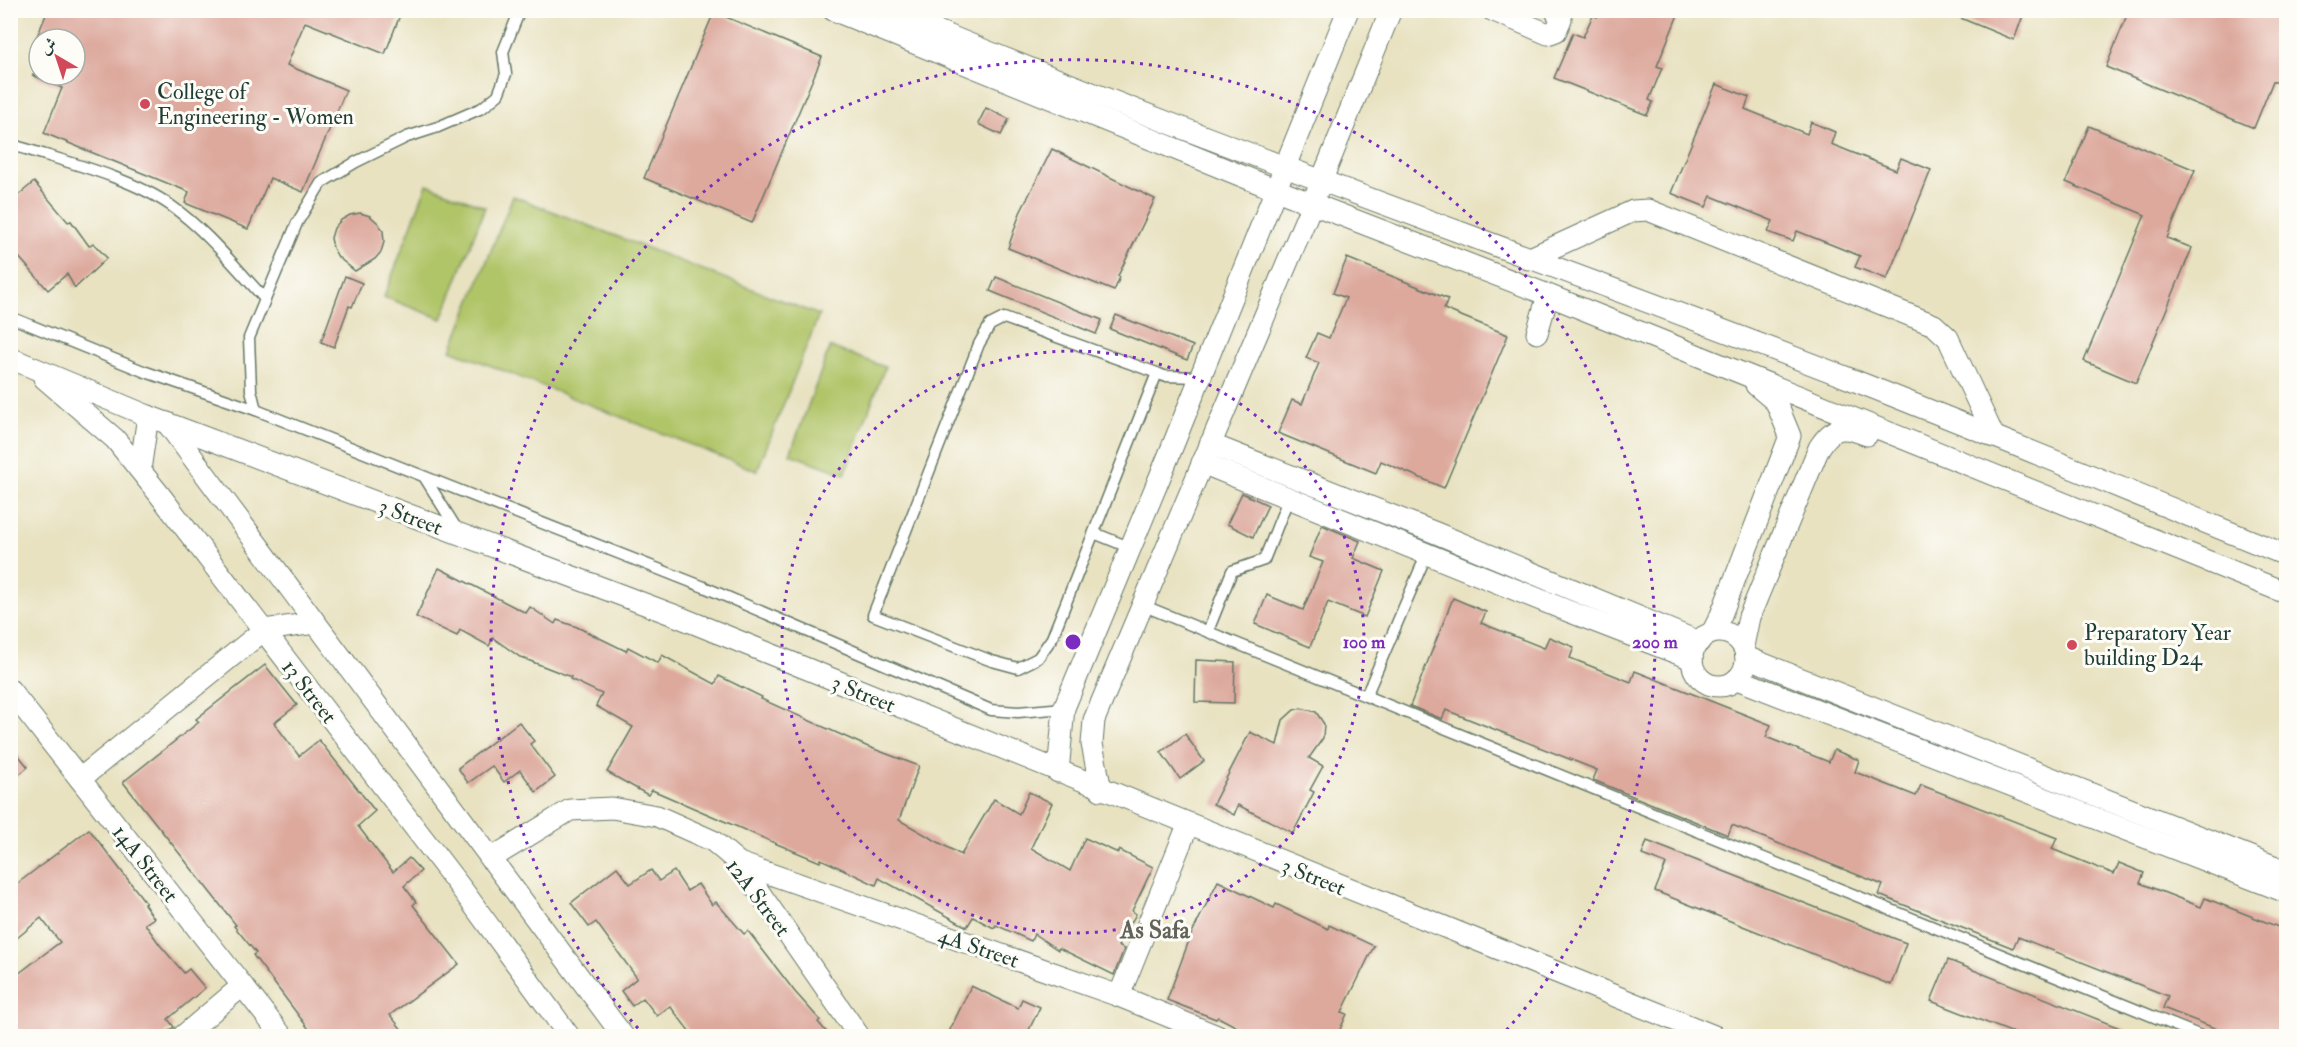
<svg xmlns="http://www.w3.org/2000/svg" width="2297" height="1047" viewBox="0 0 2297 1047" font-family="'IM FELL Double Pica',Amiri,serif">
<style>
.green{fill:#b0c468;stroke:#68804e;stroke-width:1.5}
.building{fill:#dda99d}
.lines{fill:none;stroke-linecap:round;stroke-linejoin:round}
.service-casing{stroke:#657765;stroke-width:13}
.minor-casing{stroke:#657765;stroke-width:23}
.service{stroke:#fff;stroke-width:10}
.minor{stroke:#fff;stroke-width:21}
.ring{fill:none;stroke:#7b2cbf;stroke-width:3;stroke-dasharray:3 6}
.poi-dot{fill:#d1495b;stroke:#fdfcf7;stroke-width:2}
.labels{text-anchor:middle;stroke-width:6;stroke-linejoin:round;paint-order:stroke}
.poi-label{font-size:22px;fill:#1f3d34;stroke:#fdfcf7;text-anchor:start}
.street-label{font-size:22px;fill:#1f3d34;stroke:#fdfcf7}
.neighbourhood-label{font-size:24px;font-weight:bold;fill:#626359;stroke:#fdfcf7}
.centre{fill:#7b2cbf;stroke:#fdfcf7;stroke-width:3}
.ring-label{font-size:18px;text-anchor:middle;font-weight:bold;fill:#7b2cbf;stroke:#fdfcf7;stroke-width:6;stroke-linejoin:round;paint-order:stroke}
</style>
<rect width="100%" height="100%" fill="#fdfcf7"/>
<filter id="ink" filterUnits="userSpaceOnUse"><feTurbulence type="fractalNoise" baseFrequency=".0167" numOctaves="2"/><feDisplacementMap in="SourceGraphic" scale="12" xChannelSelector="R" yChannelSelector="G"/><feConvolveMatrix kernelMatrix="1 2 1 2 8 2 1 2 1" color-interpolation-filters="sRGB"/></filter>
<filter id="wash" filterUnits="userSpaceOnUse"><feTurbulence type="fractalNoise" baseFrequency=".008" numOctaves="4" result="noise"/><feDisplacementMap in="SourceGraphic" scale="24" xChannelSelector="R" yChannelSelector="G"/><feGaussianBlur stdDeviation="1.35" result="paint"/><feColorMatrix in="noise" values="0 0 0 0 0 0 0 0 0 0 0 0 0 0 0 0 0 1.4 0 .05"/><feComposite in="paint" operator="in"/></filter>
<g filter="url(#wash)">
<rect width="100%" height="100%" fill="#e8e2c1"/>
<g class="green">
<path d="M427,184L485,207L442,319L384,297Z"/>
<path d="M513,196L819,315L757,471L451,350Z"/>
<path d="M830,347L885,367L845,474L790,454Z"/>
</g>
<g id="blocks">
<g class="building">
<path d="M48,10H402L385,54L305,22L287,65L346,90L303,192L270,178L248,229L185,203L189,192L44,133L62,88L32,75H75V39H36Z"/>
<path d="M1599,10H1680L1657,66L1662,68L1649,100L1653,102L1647,115L1554,78L1573,33L1583,37L1593,15L1597,17Z"/>
<path d="M1941,10H2025L2014,40Z"/>
<path d="M2129,10H2286V86L2273,81L2254,128L2106,67Z"/>
<path d="M714,12L822,57L752,223L644,178Z"/>
<path d="M1716,84L1749,97L1745,109L1807,134L1811,122L1835,132L1831,144L1896,170L1901,158L1931,170L1887,279L1855,267L1860,256L1797,231L1793,241L1768,232L1773,221L1711,196L1706,207L1671,193Z"/>
<path d="M986,108L1009,119L1001,135L978,124Z"/>
<path d="M2089,126L2195,170L2167,238L2192,248L2136,383L2084,361L2145,215L2066,182Z"/>
<path d="M1052,149L1155,199L1118,276L1120,277L1114,291L1008,248L1020,213Z"/>
<path d="M34,182L68,222L71,221L89,246L93,243L107,258L75,288L67,274L48,290L10,247V202Z"/>
<path d="M360,213L370,216L378,223L383,231L384,242L381,252L375,259L355,271L338,257L333,248L331,238L334,228L341,220L350,215Z"/>
<path d="M1347,258L1448,299L1444,309L1508,335L1444,488L1381,461L1376,473L1278,433L1292,400L1302,404L1319,363L1306,358L1317,333L1329,338L1346,298L1333,293Z"/>
<path d="M345,276L362,283L352,307L349,306L334,347L321,342Z"/>
<path d="M996,277L1102,320L1096,334L990,291Z"/>
<path d="M1116,315L1193,346L1187,360L1110,329Z"/>
<path d="M1242,493L1268,505L1253,537L1227,524Z"/>
<path d="M1322,525L1360,541L1353,558L1384,571L1365,617L1328,602L1310,647L1255,624L1267,595L1303,610L1323,562L1309,557Z"/>
<path d="M439,568L526,613L530,607L555,624L557,620L577,627L626,651L628,647L658,663L662,655L715,684L719,676L762,697L761,699L866,746L919,766L899,820L961,855L994,799L1019,814L1029,792L1052,803L1031,848L1070,871L1085,838L1118,853L1119,850L1153,867L1132,911L1136,914L1118,946L1124,949L1114,975L1059,948L1058,950L1034,934L1031,941L996,925L994,928L973,917L967,927L879,878L876,885L821,859L820,862L777,844L652,790L648,795L607,772L633,727L596,706L602,694L570,679L571,677L520,657L493,638L489,646L460,630L457,636L416,617Z"/>
<path d="M1453,598L1486,612L1481,623L1544,648L1549,637L1574,647L1570,658L1631,682L1635,671L1771,725L1766,737L1829,762L1834,750L1859,760L1855,772L1916,796L1921,785L2057,838L2052,849L2114,874L2119,863L2144,873L2140,883L2201,907L2205,898L2286,930V1036H2235L2163,1008L2168,996L2018,937L2013,948L1879,895L1883,885L1732,825L1728,835L1684,817L1593,780L1597,770L1446,710L1442,719L1410,706Z"/>
<path d="M1196,660L1235,662L1234,703L1195,702Z"/>
<path d="M265,665L297,705L274,723L299,756L319,740L375,811L358,826L393,872L409,858L421,871L404,886L416,902L413,905L459,964L390,1015L407,1036H314L253,955L256,953L234,926L236,925L123,782L199,722L196,719Z"/>
<path d="M1301,708L1316,712L1324,724L1323,738L1309,758L1323,766L1310,790L1314,792L1293,833L1238,805L1234,815L1213,804L1250,732L1277,745L1283,720L1294,710Z"/>
<path d="M519,722L534,741L530,744L555,777L536,792L520,770L504,782L492,766L468,783L458,768Z"/>
<path d="M1185,734L1204,761L1180,779L1161,752Z"/>
<path d="M10,745L28,767L10,782Z"/>
<path d="M89,829L146,903L144,904L154,918L145,924L160,945L184,973L189,969L205,988L168,1019L174,1027L162,1036H22L10,1022V980L60,942L41,918L10,944V889Z"/>
<path d="M1647,841L1906,943L1891,985L1655,891L1666,864L1642,855Z"/>
<path d="M617,867L630,884L651,870L659,881L674,871L687,891L698,884L712,905L716,902L744,934L748,931L795,992L820,1020L818,1022L830,1036H693L670,1006L657,1016L643,998L632,1006L621,991L637,978L596,922L589,927L571,903Z"/>
<path d="M1218,881L1274,908L1276,904L1328,929L1329,925L1374,946L1342,1012L1347,1014L1337,1036H1254L1218,1017L1216,1019L1167,1000L1191,935Z"/>
<path d="M1948,960L2140,1036H2021L1931,1001Z"/>
<path d="M971,986L1018,1008L1022,999L1040,1007L1026,1036H947Z"/>
</g>
</g>
</g>
<g filter="url(#ink)">
<use href="#blocks" fill-opacity="0" stroke="#657765" stroke-width="1.5"/>
<g class="lines">
<g class="service-casing">
<g id="service">
<path d="M520,10L503,52L506,74L498,95L482,108L438,127L407,137L356,162L321,183L297,223L249,338L251,390L256,410L704,587L991,710L1018,712L1064,708"/>
<path d="M10,144C58,160 129,176 170,205C206,230 235,267 265,299"/>
<path d="M10,317L143,371L256,410"/>
<path d="M1157,373L1052,638L1038,658L1018,668L992,661L873,615L979,344L990,325L1004,318L1157,373L1164,376L1200,377"/>
<path d="M425,478L458,531"/>
<path d="M1094,533L1131,548"/>
<path d="M1142,605L2201,1036"/>
<path d="M1208,631L1232,571L1264,560L1289,497"/>
<path d="M1366,696L1427,553"/>
</g>
</g>
<g class="minor-casing">
<g id="minor">
<path d="M833,10L1274,189L1548,295L2286,593"/>
<path d="M887,10C1205,144 1532,255 1853,380C1998,437 2142,497 2286,555"/>
<path d="M1492,10L1548,34L1556,31L1561,19L1555,10"/>
<path d="M1528,259L1633,211L1648,210L1934,325L1948,338L1994,437"/>
<path d="M1537,333L1548,295"/>
<path d="M10,358L148,416L679,617L1714,1036"/>
<path d="M44,378L115,439L159,494L464,892L569,1036"/>
<path d="M167,423L623,1036"/>
<path d="M1210,444L1436,533L1699,642"/>
<path d="M1202,463L1568,611L1692,659"/>
<path d="M140,470L148,416"/>
<circle cx="1719" cy="659" r="27"/>
<path d="M1712,633L1721,615L1790,436L1776,402L1756,385"/>
<path d="M1743,646L1749,617L1819,448C1833,426 1842,425 1867,435"/>
<path d="M1746,657L2286,871"/>
<path d="M1737,679L2286,892"/>
<path d="M10,690L282,1036"/>
<path d="M1058,772L1064,708L1169,455L1348,10"/>
<path d="M80,779L264,630L315,623"/>
<path d="M1101,790L1092,744L1094,720L1312,204L1391,10"/>
<path d="M490,859L570,810L612,808L657,816L713,841L739,863L859,1036"/>
<path d="M739,863L1119,996L1217,1036"/>
<path d="M1119,996L1188,825"/>
<path d="M183,1036L242,986"/>
</g>
</g>
<use href="#service" class="service"/>
<use href="#minor" class="minor"/>
</g>
</g>
<g class="ring">
<circle cx="1073" cy="642" r="291"/>
<path d="M644 1035A582 582 0 1 1 1502 1035"/>
</g>
<g class="poi-dot">
<circle cx="145" cy="104" r="6"/>
<circle cx="2072" cy="645" r="6"/>
</g>
<g class="labels">
<g class="poi-label">
<text x="157" y="99">College of<tspan x="157" dy="25">Engineering - Women</tspan></text>
<text x="2084" y="640">Preparatory Year<tspan x="2084" dy="25">building D24</tspan></text>
</g>
<g class="street-label">
<text transform="translate(411 516) rotate(21)" y="8">3 Street</text>
<text transform="translate(310 691) rotate(52)" y="8">13 Street</text>
<text transform="translate(864 693) rotate(22)" y="8">3 Street</text>
<text transform="translate(146 863) rotate(52)" y="8">14A Street</text>
<text transform="translate(1314 876) rotate(22)" y="8">3 Street</text>
<text transform="translate(759 897) rotate(53)" y="8">12A Street</text>
<text transform="translate(979 947) rotate(19)" y="8">4A Street</text>
</g>
<g class="neighbourhood-label">
<text x="1155" y="938">As Safa</text>
</g>
</g>
<circle cx="1073" cy="642" r="9" class="centre"/>
<g class="ring-label">
<text x="1364" y="648">100 m</text>
<text x="1655" y="648">200 m</text>
</g>
<rect width="2297" height="1047" fill="none" stroke="#fdfcf7" stroke-width="36"/>
<g transform="translate(57 57) rotate(321)"><circle r="28" fill="#fdfcf7" stroke="#a4b0a9" stroke-width="1.5"/>
<path d="M0-4.5L10 22L0 15L-10 22Z" fill="#d1495b"/>
<text y="-9" font-size="16" font-weight="bold" text-anchor="middle" fill="#1f3d34">ش</text>
</g>
</svg>
